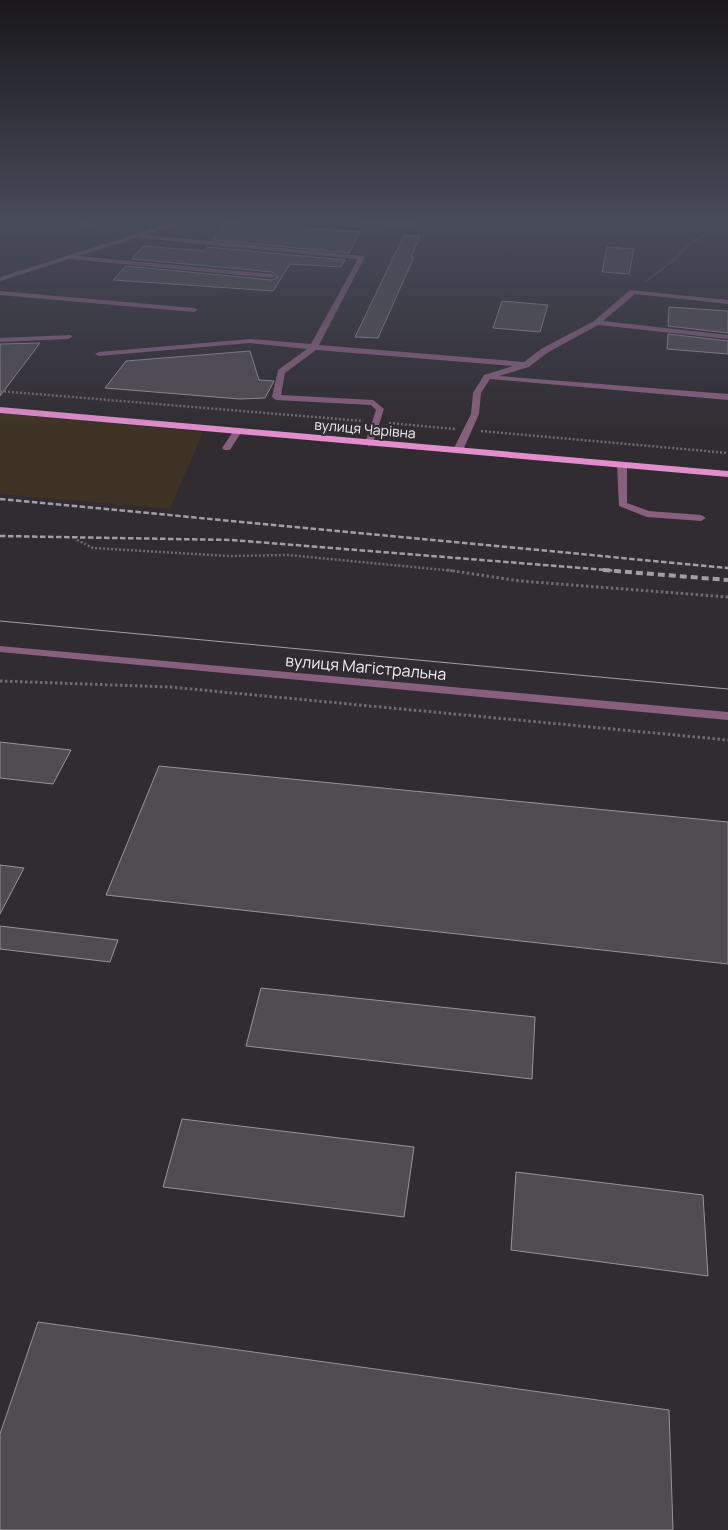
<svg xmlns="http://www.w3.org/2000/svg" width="728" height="1530" viewBox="0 0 728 1530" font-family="Manrope,sans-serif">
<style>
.commercial{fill:#3e3324}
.building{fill:#514c52;stroke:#98939a}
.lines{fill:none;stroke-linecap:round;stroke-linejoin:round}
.path-far2{stroke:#6e6b70;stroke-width:2;stroke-dasharray:1 1;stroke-linecap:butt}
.path-far1{stroke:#6e6b70;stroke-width:2.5;stroke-dasharray:2 2;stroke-linecap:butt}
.path{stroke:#6e6b70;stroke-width:3;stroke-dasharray:2.5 2.5;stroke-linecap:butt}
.minor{fill:#885f7d;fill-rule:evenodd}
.major{fill:#e28ecc;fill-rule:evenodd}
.tram{stroke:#a29fa4;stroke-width:1}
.rail-far1{stroke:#a29fa4;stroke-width:2.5;stroke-dasharray:5.5 2.5;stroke-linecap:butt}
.rail{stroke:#a29fa4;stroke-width:4;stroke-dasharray:7 4;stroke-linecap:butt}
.labels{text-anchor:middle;stroke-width:4.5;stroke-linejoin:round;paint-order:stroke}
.far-street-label{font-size:14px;fill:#f1eef2;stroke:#302c32}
.street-label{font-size:16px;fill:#f1eef2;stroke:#302c32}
</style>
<rect width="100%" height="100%" fill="#302c32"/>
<path class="commercial" d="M0,413L203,432L170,509L0,494Z"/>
<g class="building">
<path d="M225,223L360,232L349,253L213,240Z"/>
<path d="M404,235L420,236L411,257H414L378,338L355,337Z"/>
<path d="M143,246L204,251L207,247L345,260L341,267L290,264L273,291L113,280L126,266L272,280L278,277L272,272L132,259Z"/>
<path d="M607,247L634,249L629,274L602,272Z"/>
<path d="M502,301L548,305L540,332L493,328Z"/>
<path d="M669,307L728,311V333L668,326Z"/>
<path d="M668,334L728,341V354L667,349Z"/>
<path d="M40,343L0,396V344Z"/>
<path d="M250,351L259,380L274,381L265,398L240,399L105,388L126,361Z"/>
<path d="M0,742L71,750L53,784L0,778Z"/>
<path d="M159,766L728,822V964L106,895Z"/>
<path d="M0,865L24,868L0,914Z"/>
<path d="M0,926L118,940L110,962L0,949Z"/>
<path d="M261,988L535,1017L532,1079L246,1046Z"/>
<path d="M182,1119L414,1147L404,1217L163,1187Z"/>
<path d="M516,1172L703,1195L708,1276L511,1250Z"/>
<path d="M38,1322L669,1410L673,1530H0V1434Z"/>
</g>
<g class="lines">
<path class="path-far2" d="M645,282L676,258L687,246L728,219"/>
<g class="path-far1">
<path d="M0,391L363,421"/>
<path d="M389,423L455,429"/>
<path d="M481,431L728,453"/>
<path d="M77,540L93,548L229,556L288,555L455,571"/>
</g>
<g class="path">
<path d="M447,570L520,581L728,597"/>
<path d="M0,681L170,687L728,740"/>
</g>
<g class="minor">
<path d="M68,219H78L94,224L91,226Z"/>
<path d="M183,219H192L146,235L364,256L365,257L319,345L524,362L541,349L594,321L630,290L728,300V304L635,294L603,321L728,335V339L598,325L547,353L529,367L499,376L728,394V400L490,379L481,393L479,414L463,450L458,453L453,450L471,414L473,393L484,375L513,366L316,350L285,373L281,395L373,400L384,409L373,443L369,446L365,443L376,410L371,405L276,400L272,397L278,370L307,349L250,343L99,356L95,354L99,352L250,339L311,344L358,259L137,238L78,256L272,274L276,276L272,278L69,259L0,281V277Z"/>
<path d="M320,219L409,222V219H415V224L412,226L323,221Z"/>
<path d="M0,291L194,308L198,310L194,312L0,295Z"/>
<path d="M71,335L72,337L68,339L0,342V338Z"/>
<path d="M235,429L242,431L230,450H224L222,448Z"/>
<path d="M622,462L627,465V503L649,511L701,515L706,518L701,521L647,517L619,506L617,465Z"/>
<path d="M0,646L728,712V720L0,652Z"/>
</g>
<path class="major" d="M0,407L728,471V477L0,413Z"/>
<path class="tram" d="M0,621L728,689"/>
<g class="rail-far1">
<path d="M0,499L728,568"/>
<path d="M0,536L232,540L619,571"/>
</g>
<path class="rail" d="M603,570L728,580"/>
</g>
<linearGradient id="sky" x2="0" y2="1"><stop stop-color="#1a181c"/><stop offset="0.51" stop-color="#484b5a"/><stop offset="1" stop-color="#484b5a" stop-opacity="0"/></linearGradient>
<rect width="728" height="433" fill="url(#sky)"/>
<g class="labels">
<g class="far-street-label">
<text transform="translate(365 429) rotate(5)" y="5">вулиця Чарівна</text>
</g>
<g class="street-label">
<text transform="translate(366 667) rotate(5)" y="6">вулиця Магістральна</text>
</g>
</g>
</svg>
